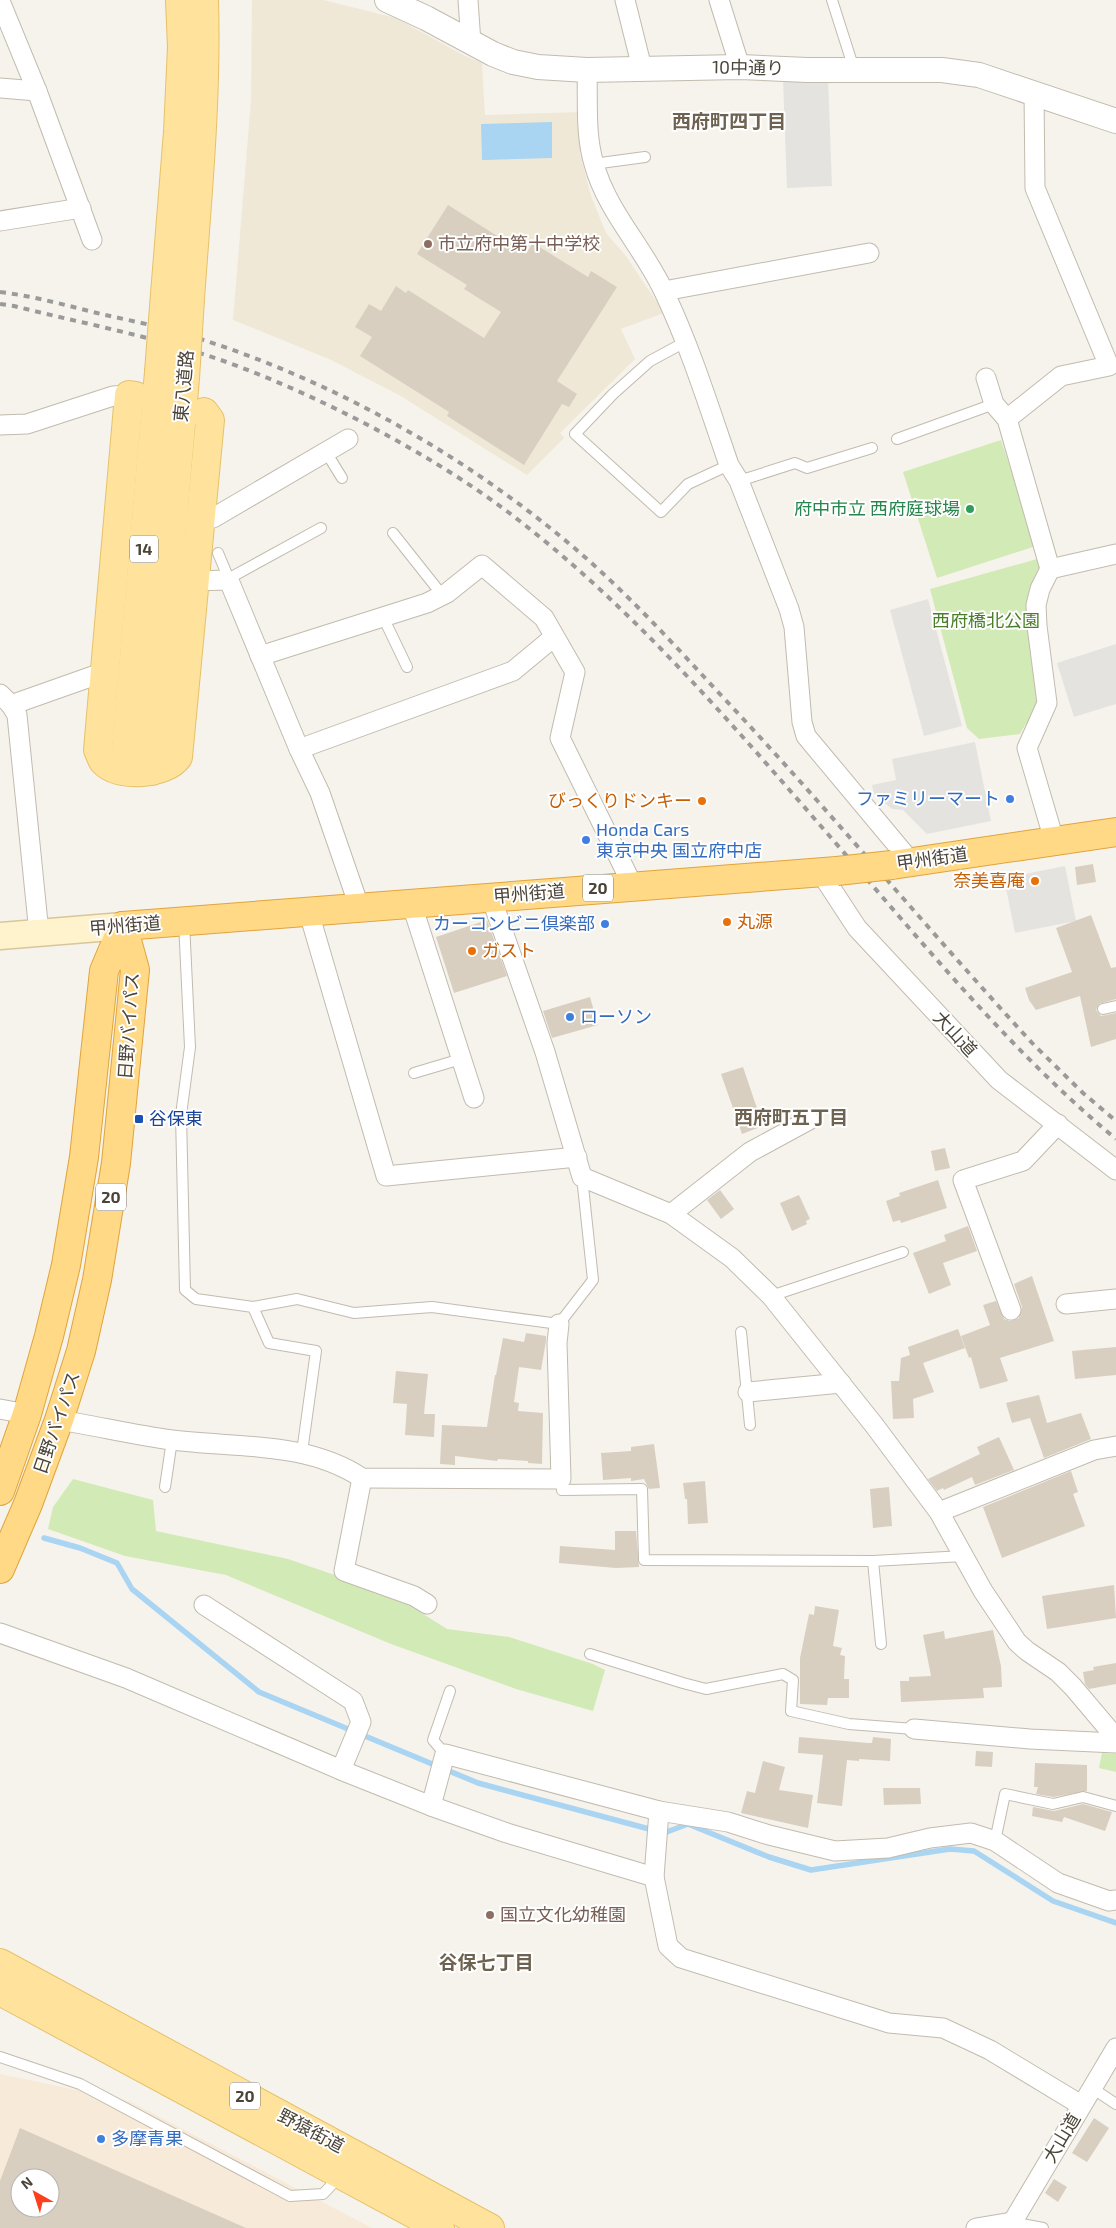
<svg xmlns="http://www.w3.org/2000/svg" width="1116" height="2228" viewBox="0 0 1116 2228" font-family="'Exo 2','Noto Sans JP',sans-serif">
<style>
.commercial{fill:#f7ead8;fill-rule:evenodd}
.education{fill:#efe8d6}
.green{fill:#d2eab5}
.parking{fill:#e5e3e0}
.water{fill:#a9d4f2}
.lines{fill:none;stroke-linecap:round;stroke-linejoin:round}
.stream{stroke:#a9d4f2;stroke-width:5.5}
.building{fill:#d8cfc1;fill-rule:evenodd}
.service-casing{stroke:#c2bbae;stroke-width:12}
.minor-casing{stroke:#c2bbae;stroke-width:21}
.tertiary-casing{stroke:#c2bbae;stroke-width:26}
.secondary-casing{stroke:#d6c79b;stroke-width:29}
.primary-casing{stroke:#e6c16a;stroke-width:30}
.trunk-casing{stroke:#e0a43c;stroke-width:30}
.service{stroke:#fff;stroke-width:10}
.minor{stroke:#fff;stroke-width:19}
.tertiary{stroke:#fff;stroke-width:24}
.secondary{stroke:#fff3cd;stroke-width:26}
.primary{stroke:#ffe39c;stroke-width:28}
.trunk{stroke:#ffd985;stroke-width:28}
.rail{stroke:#9a9a9a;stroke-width:4;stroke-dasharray:6 6;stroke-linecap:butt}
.primary-bridge-casing{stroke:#e6c16a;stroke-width:30;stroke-linecap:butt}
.trunk-bridge-casing{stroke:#e0a43c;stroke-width:30;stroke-linecap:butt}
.primary-bridge{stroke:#ffe39c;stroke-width:28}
.trunk-bridge{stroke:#ffd985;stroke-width:28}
.education-dot{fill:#8d6e63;stroke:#fff;stroke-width:2}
.leisure-dot{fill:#2e9e5b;stroke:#fff;stroke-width:2}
.shop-dot{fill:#3f7fe0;stroke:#fff;stroke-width:2}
.food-dot{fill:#e8710a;stroke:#fff;stroke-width:2}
.transit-dot{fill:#1a4fb4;stroke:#fff;stroke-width:2}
.labels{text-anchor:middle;stroke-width:4;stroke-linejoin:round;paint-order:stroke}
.shield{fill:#fff;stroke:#817c74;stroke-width:1}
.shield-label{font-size:16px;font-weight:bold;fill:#4b4439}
.street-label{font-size:18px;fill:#4b4439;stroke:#fff}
.education-label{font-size:18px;fill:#785e54;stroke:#fff;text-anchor:start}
.leisure-label{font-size:18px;fill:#27864d;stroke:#fff;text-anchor:end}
.park-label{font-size:18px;fill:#4a7f2a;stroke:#fff}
.shop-label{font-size:18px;fill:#366cbe;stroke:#fff;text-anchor:start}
.food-label{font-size:18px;fill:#c56008;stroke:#fff;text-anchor:end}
.transit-label{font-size:18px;fill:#164399;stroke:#fff;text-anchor:start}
.neighbourhood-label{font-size:19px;font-weight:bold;fill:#6e6250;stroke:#fff}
</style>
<rect width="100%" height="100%" fill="#f6f3ec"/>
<path class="commercial" d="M0,2074L129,2101L372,2228H0ZM20,2178H50V2208H20Z"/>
<path class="education" d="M252,0H323L396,18L465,56L482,63L485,115L580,112V154L591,196L606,233L626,256L664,313L621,329L635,359L560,433L564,438L527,475L399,395L329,359L233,320L251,100Z"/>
<g class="green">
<path d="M1001,440L1036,546L937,578L903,472Z"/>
<path d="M1037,559L1041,564L1033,580L1030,603L1046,704L1025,725L1020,734L979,739L967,728L930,589Z"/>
<path d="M73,1479L153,1500L156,1531L288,1559L393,1595L447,1629L509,1637L593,1664L605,1670L593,1711L516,1689L391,1644L226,1575L125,1556L48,1529L53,1507Z"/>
<path d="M1102,1753L1116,1754V1772L1099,1768Z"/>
</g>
<g class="parking">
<path d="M828,78L832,186L787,188L783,80Z"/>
<path d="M928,599L962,726L924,736L890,610Z"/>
<path d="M1116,644V704L1074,717L1057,663Z"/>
<path d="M975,742L991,821L927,834L903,810L892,809L874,794L872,785L896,780L892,759Z"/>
<path d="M1065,866L1076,921L1015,933L1004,878Z"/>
</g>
<path class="water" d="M552,122V158L482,160L481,124Z"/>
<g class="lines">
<path class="stream" d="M44,1538L80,1548L117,1563L132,1589L259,1692L478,1783L664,1833L688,1824L769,1857L811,1870L950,1849L974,1851L1053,1901L1116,1923"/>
</g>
<g class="building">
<path d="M448,205L526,254L533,243L588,277L591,271L617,287L557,381L577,394L569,407L562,404L524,465L447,416L449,412L360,356L372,337L355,327L369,304L381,311L396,286L406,293L408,290L484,338L501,312L464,289L467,285L417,254Z"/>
<path d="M1093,864L1096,882L1077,885L1075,867Z"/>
<path d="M1091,915L1111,968L1116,967V999L1099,1004L1096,1010L1101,1016L1116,1013V1039L1091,1047L1080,996L1036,1010L1029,1000L1025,988L1072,972L1056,928Z"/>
<path d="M487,920L507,976L454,993L436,937Z"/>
<path d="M590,997L598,1025L552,1038L543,1011Z"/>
<path d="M743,1067L763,1126L742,1134L721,1074Z"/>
<path d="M945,1148L950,1168L935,1171L931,1151Z"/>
<path d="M938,1180L947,1208L901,1223L900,1220L893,1222L886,1201L900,1196L899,1193Z"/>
<path d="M720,1190L734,1209L721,1219L707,1200Z"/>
<path d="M799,1195L810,1219L806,1221L807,1224L792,1231L780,1203Z"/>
<path d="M968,1226L977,1251L943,1263L951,1285L929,1294L913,1253L946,1241L944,1235Z"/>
<path d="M1032,1276L1054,1341L1000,1358L1008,1381L980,1389L971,1357L969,1358L961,1336L990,1325L983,1305L996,1301L1004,1319L1010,1321L1019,1318L1022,1307L1014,1284Z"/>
<path d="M958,1329L965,1348L923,1363L934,1392L913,1399L914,1418L893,1419L891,1381H899L901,1358L910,1355L908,1347Z"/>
<path d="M526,1333L546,1336V1341L541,1370L519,1367L514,1402L519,1403L518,1411L543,1413L542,1464L528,1463V1461L498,1459L497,1461L455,1456V1465L440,1464L442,1425L487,1427L495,1375H496L503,1338L524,1342Z"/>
<path d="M1116,1347V1375L1075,1379L1072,1351Z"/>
<path d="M396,1371L428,1374L424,1414H435L434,1437L405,1435L407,1404L393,1403Z"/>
<path d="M1039,1395L1047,1423L1081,1413L1091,1439L1044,1458L1030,1418L1012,1423L1006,1403Z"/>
<path d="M999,1437L1014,1470L975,1485L972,1477L944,1490L943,1488L937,1491L928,1479L980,1454L977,1447Z"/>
<path d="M654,1444L660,1488L649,1489L644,1479L631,1481V1478L603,1480L601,1453L631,1451V1447Z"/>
<path d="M1071,1471L1078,1492L1073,1494L1085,1526L1002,1558L983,1507Z"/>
<path d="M705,1481L708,1523L688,1524L687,1499H685L683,1483Z"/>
<path d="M889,1487L892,1526L873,1528L870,1489Z"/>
<path d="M615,1531H636L639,1567L616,1568L559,1563L560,1546L615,1550Z"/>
<path d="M1114,1585L1116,1618L1047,1629L1042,1596Z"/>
<path d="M815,1606L839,1610L833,1646L842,1648L840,1655L845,1656L844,1679H849V1698H828L827,1705L800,1704V1658L809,1614L814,1615Z"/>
<path d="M993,1630L1001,1666L1002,1687L983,1688L984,1698L901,1702L900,1681H909V1677L931,1676L923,1635L944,1631L945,1639Z"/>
<path d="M1116,1663V1684L1089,1689L1085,1684L1083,1672L1094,1670L1093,1667Z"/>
<path d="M799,1737L868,1743H872L873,1737L891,1739L890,1761L859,1759V1761L847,1760L842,1806L817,1803L823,1755L798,1753Z"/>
<path d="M976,1751L993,1752L992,1767L975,1766Z"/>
<path d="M763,1761L785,1767L779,1790L813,1795L808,1828L741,1813L747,1791L755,1793Z"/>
<path d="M1035,1763L1087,1765V1791L1053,1797L1036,1794L1038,1787H1034Z"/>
<path d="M883,1788H920L921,1804L884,1805Z"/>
<path d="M1083,1804L1112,1812L1105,1831L1064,1817L1062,1822L1032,1816L1033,1807L1054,1811Z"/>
<path d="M1094,2118L1109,2128L1087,2162L1072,2153Z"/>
<path d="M20,2128L246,2228H0V2181ZM20,2178H50V2208H20Z"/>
<path d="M1054,2179L1067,2187L1058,2202L1045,2193Z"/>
</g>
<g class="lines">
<g class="service-casing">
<g id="service">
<path d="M832,0L854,69"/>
<path d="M593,164L645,157"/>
<path d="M687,341L650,361L613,394L575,434L661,512L688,484L729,465"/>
<path d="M897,439L994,404"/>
<path d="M326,452L342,478"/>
<path d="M739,481L795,463L807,468L872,448"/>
<path d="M393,533L443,596"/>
<path d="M218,553L226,572V580L321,528"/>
<path d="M383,617L407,667"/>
<path d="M184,922L190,1047L181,1115L185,1290L196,1299L253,1307L269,1343L316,1351L302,1452"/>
<path d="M1103,1009L1116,1006"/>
<path d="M414,1073L461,1059"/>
<path d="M771,1296L903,1252"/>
<path d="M253,1307L297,1299L354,1313L432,1307L559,1324L593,1280L582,1177"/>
<path d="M741,1332L750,1425"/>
<path d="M561,1479L562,1490L642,1489L644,1560L873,1561L964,1556"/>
<path d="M165,1487L172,1440"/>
<path d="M873,1561L881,1644"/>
<path d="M590,1654L683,1683L706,1689L783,1674L793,1680L791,1711L849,1724L914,1729"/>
<path d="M445,1754L433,1740L450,1691"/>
<path d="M995,1841L1005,1794L1053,1804L1083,1797L1116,1806"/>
<path d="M0,2057L80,2084L290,2196L323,2194L340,2176"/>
<path d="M1092,2088L1116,2104"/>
<path d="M1012,2222L1043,2228"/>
</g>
</g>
<g class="minor-casing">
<g id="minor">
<path d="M468,0L471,43"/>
<path d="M625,0L642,68"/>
<path d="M719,0L740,67"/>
<path d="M0,1L37,91L92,240"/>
<path d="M587,70C588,100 585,135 594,164C607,212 645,249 665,294C691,349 709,407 729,465L739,481L789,609L794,627L802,722L806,736L912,863"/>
<path d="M0,88L37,91"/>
<path d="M0,221L81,208"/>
<path d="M664,291L869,253"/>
<path d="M986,378L994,404L1007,419L1050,569L1040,589L1036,605L1037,626L1047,703L1027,748L1054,840"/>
<path d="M1007,419L1061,376L1109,366L1035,188L1034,92"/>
<path d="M0,425L27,424L113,396L129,395"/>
<path d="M200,517L213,518L348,439"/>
<path d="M1050,569L1116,554"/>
<path d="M195,581L226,580L230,583L299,749L320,793L360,909"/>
<path d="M260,656L427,603L447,593L482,565L544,618L575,672L560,738L633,886"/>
<path d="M0,694L11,705L93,676H105"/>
<path d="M11,705L17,715L39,933"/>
<path d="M299,749L513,671L554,637"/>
<path d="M821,873L857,928L999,1080L1116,1170"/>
<path d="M491,897L545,1052L582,1177L671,1214L732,1258L771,1296L874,1425L939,1512L983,1591L1017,1642L1027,1651L1058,1672L1073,1687L1116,1738"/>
<path d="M412,905L474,1098"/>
<path d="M309,913L386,1176L577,1157"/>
<path d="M671,1214L750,1152L809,1120"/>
<path d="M1066,1304L1116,1299"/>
<path d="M1011,1310L963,1180L1023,1161L1058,1124"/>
<path d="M748,1392L841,1383"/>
<path d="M0,1409L27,1414"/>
<path d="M59,1420C97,1426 134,1435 172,1440C236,1448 306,1441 362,1478L561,1479L557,1343L559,1324"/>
<path d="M362,1478L344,1571L414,1596L427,1604"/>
<path d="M939,1512L1094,1450L1116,1446"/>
<path d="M204,1605L353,1701L361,1722L341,1770"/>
<path d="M0,1633L126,1678L348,1773L431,1806L445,1754L659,1811L728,1822L769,1835L835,1851L888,1848L930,1838L971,1833L995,1841L1058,1883L1109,1901L1116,1900"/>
<path d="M914,1729L1030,1739L1116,1743"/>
<path d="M431,1806L507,1833L654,1877"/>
<path d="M659,1811L654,1877L668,1946L681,1958L889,2023L943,2028L990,2050L1081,2105"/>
<path d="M976,2228L1012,2222"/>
<path d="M1009,2228L1116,2048"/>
</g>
</g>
<g class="tertiary-casing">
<path id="tertiary" d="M387,0L426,18L493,54L513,62L538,67L587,70L740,67L807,70H942L979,75L1116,121"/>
</g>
<g class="secondary-casing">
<path id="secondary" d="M0,936L123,926"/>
</g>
<g class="primary-casing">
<g id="primary">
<path d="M165,294L178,132L182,47L180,0"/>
<path d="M190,299C197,199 207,100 204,0"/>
<path d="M136,396L129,395L98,750C100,754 101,758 103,761C118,779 166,774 178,757L210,420L204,412"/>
<path d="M124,771L159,372"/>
<path d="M151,771L185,378"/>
<path d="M0,1963L490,2228"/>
<path d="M0,1991L440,2228"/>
</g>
</g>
<g class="trunk-casing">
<g id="trunk">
<path d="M892,865L1116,832"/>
<path d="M123,926L837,871"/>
<path d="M0,1491L27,1414L49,1336L66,1265L84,1157L104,971L123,926"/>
<path d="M0,1569L28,1504L59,1420L81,1351L97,1280L116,1163L135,970L123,926"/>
</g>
</g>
<use href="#service" class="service"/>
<use href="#minor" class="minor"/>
<use href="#tertiary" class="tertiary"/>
<use href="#secondary" class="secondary"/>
<use href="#primary" class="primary"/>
<use href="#trunk" class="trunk"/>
<g class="rail">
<path d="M0,292C33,296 65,305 97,313C122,319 149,324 174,331C319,373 457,449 572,546C624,590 671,641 717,691C826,806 927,929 1034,1045L1083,1093L1116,1121"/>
<path d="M0,304L14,306C89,325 167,339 240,367C329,401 432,455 508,512C631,605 732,724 833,840C923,943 1010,1051 1116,1139"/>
</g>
<g class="primary-bridge-casing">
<g id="primary-bridge">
<path d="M159,372L165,294"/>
<path d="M185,378L190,299"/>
</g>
</g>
<g class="trunk-bridge-casing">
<path id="trunk-bridge" d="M837,871L892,865"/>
</g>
<use href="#primary-bridge" class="primary-bridge"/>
<use href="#trunk-bridge" class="trunk-bridge"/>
</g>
<g class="education-dot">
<circle cx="428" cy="244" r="5"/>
<circle cx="490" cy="1915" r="5"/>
</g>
<circle class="leisure-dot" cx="970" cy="509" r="5"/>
<g class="shop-dot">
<circle cx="1010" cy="799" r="5"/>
<circle cx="586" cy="840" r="5"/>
<circle cx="605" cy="924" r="5"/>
<circle cx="570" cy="1017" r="5"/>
<circle cx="101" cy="2139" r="5"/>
</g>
<g class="food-dot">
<circle cx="702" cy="801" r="5"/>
<circle cx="1035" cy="881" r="5"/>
<circle cx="727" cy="922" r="5"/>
<circle cx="472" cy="951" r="5"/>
</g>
<rect class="transit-dot" x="134" y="1114" width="10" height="10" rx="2.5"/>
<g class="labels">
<g class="shield">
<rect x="130" y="535.5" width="28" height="27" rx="4"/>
<rect x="583" y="874.5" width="30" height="27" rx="4"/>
<rect x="96" y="1183.5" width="30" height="27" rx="4"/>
<rect x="230" y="2082.5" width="30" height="27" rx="4"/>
</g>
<g class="shield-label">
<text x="144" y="555">14</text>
<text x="598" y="894">20</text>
<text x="111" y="1203">20</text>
<text x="245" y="2102">20</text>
</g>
<g class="street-label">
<text transform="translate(748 68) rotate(1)" y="6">10中通り</text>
<text transform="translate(184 386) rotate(-85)" y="6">東八道路</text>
<text transform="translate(932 859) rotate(-8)" y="6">甲州街道</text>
<text transform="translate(529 894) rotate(-5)" y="6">甲州街道</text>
<text transform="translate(125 926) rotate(-5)" y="6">甲州街道</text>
<text transform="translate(129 1026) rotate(-86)" y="6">日野バイパス</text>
<text transform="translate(955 1034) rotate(47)" y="6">大山道</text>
<text transform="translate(57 1423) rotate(-71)" y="6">日野バイパス</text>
<text transform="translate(311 2131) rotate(28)" y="6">野猿街道</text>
<text transform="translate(1062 2138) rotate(-59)" y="6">大山道</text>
</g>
<g class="education-label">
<text x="438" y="250">市立府中第十中学校</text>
<text x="500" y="1921">国立文化幼稚園</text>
</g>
<g class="leisure-label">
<text x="960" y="515">府中市立 西府庭球場</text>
</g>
<g class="park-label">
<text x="986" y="627">西府橋北公園</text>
</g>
<g class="shop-label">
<text x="1000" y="805" text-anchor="end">ファミリーマート</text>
<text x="596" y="836">Honda Cars<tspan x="596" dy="21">東京中央 国立府中店</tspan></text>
<text x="595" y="930" text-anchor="end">カーコンビニ倶楽部</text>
<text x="580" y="1023">ローソン</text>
<text x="111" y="2145">多摩青果</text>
</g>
<g class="food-label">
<text x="692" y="807">びっくりドンキー</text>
<text x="1025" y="887">奈美喜庵</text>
<text x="737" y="928" text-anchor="start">丸源</text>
<text x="482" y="957" text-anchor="start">ガスト</text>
</g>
<g class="transit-label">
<text x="149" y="1125">谷保東</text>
</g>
<g class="neighbourhood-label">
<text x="729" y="128">西府町四丁目</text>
<text x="791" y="1124">西府町五丁目</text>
<text x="486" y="1969">谷保七丁目</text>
</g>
</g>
<g transform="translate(35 2193) rotate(321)"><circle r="24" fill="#ffffff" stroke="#b7b4b0"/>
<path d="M0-4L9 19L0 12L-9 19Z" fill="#fc3f1d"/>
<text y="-8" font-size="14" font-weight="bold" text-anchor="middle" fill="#4b4439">N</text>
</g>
</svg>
